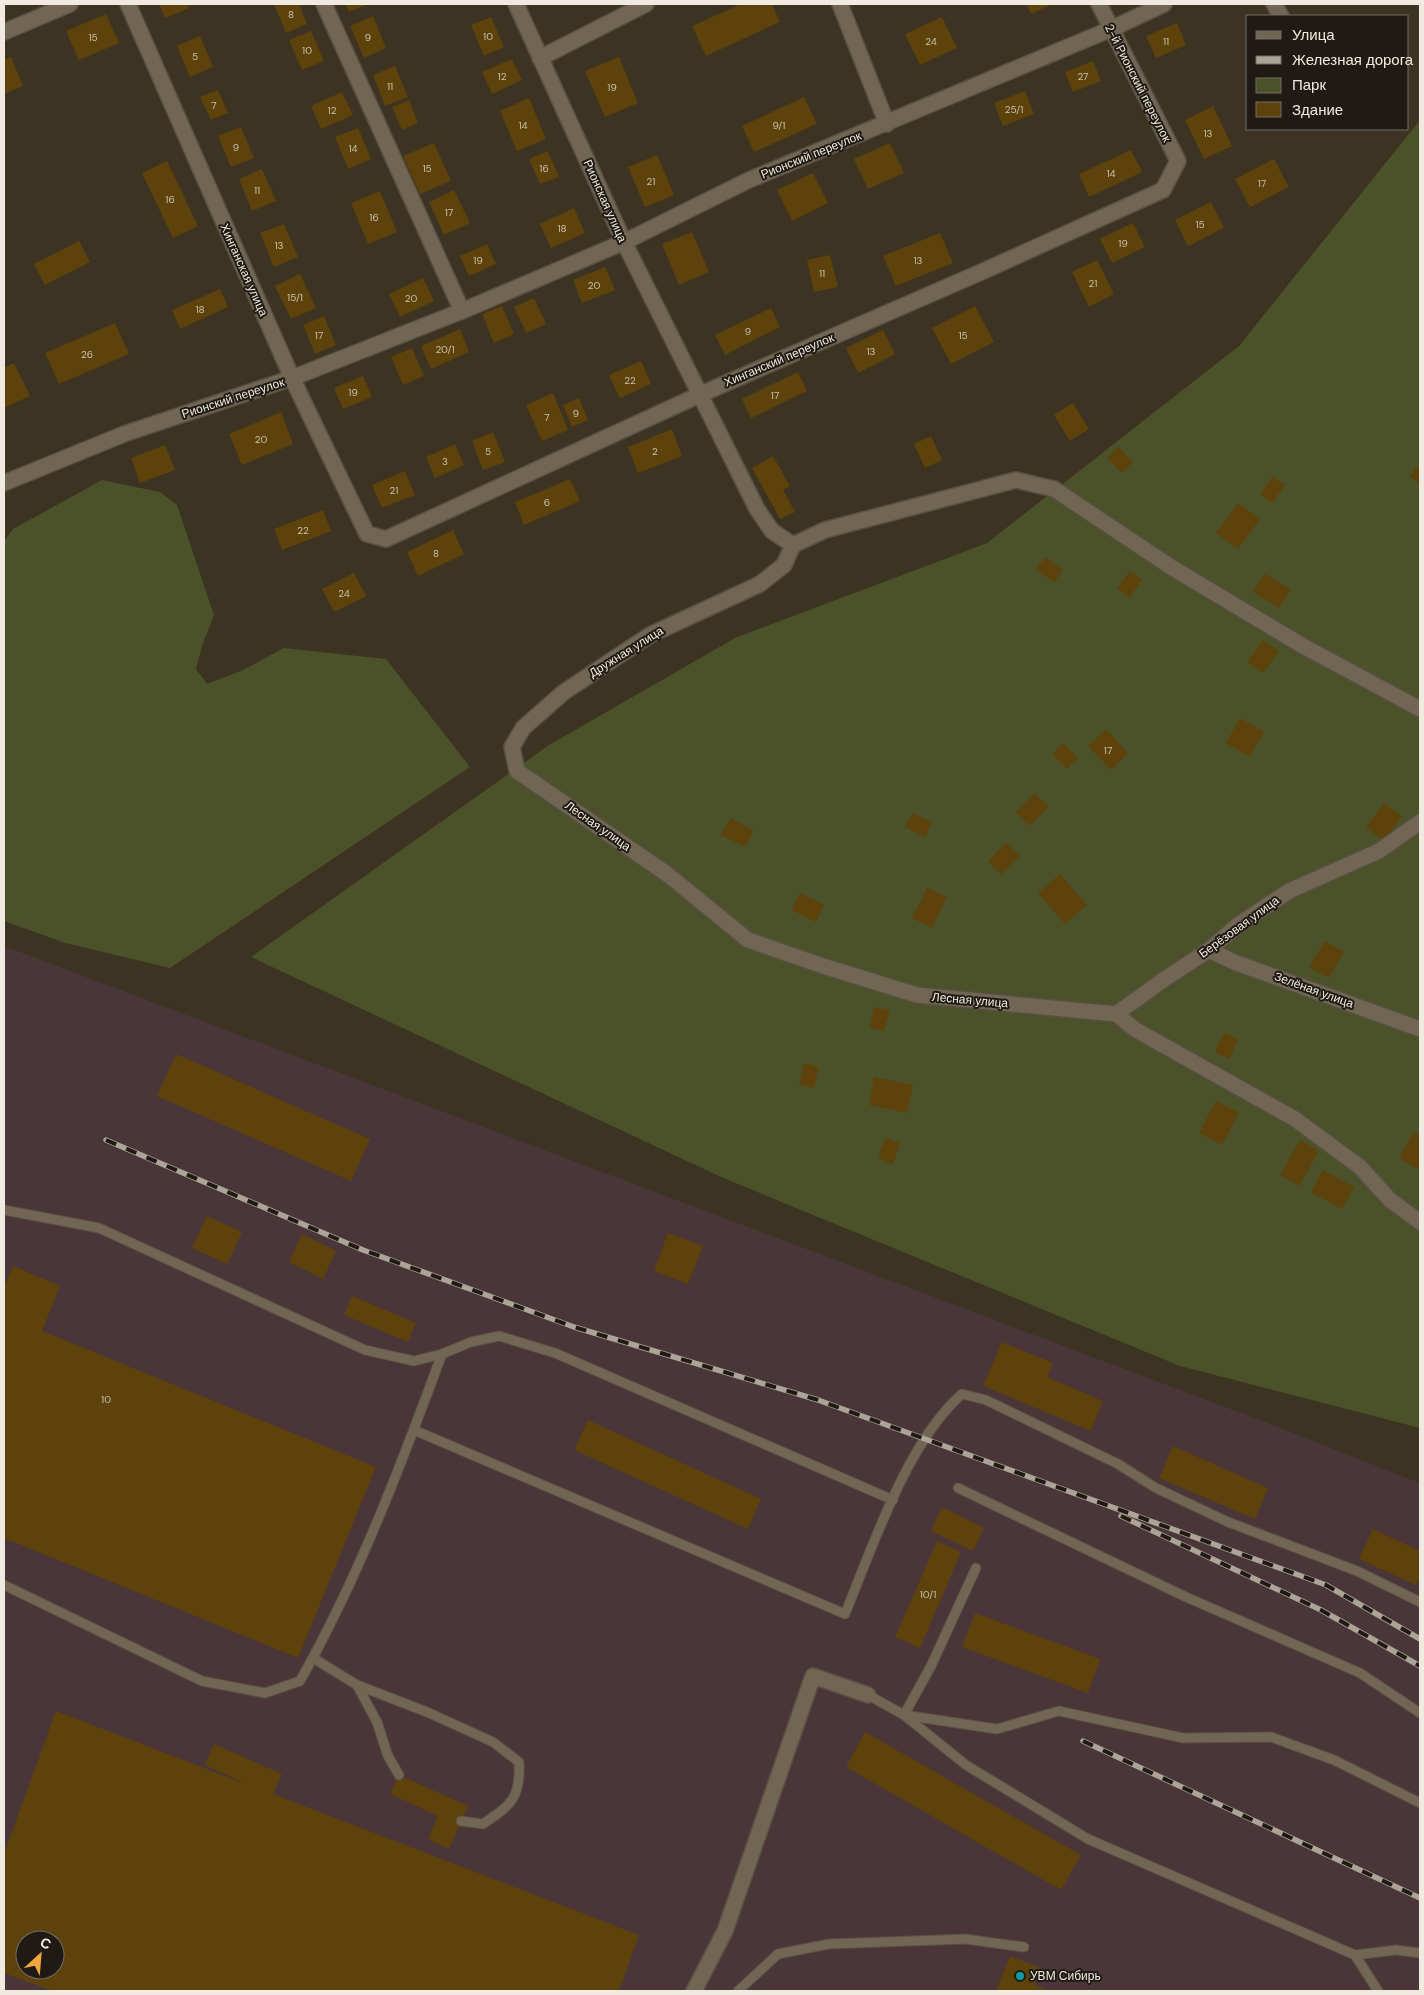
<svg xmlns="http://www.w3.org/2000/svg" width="1424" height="1995" viewBox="0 0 1424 1995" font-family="'DM Sans',sans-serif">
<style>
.industrial{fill:#4a3539;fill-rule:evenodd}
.green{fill:#4b5128}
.building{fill:#5d420c;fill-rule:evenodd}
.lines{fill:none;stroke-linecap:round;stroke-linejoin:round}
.service-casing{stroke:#585042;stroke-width:11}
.minor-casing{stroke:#585042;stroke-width:18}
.service{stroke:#706653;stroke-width:9}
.minor{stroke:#706653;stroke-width:15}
.rail-casing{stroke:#aba497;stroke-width:5.5}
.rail{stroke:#1f1b14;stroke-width:4;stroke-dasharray:11;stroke-linecap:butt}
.culture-dot{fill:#0f9aa8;stroke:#1f1b14;stroke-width:2}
.labels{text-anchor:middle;stroke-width:4;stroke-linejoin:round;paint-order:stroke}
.number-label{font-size:10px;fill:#cbc0ab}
.street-label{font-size:12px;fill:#f0eae0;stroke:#1f1b14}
.poi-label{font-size:12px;fill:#f0eae0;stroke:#1f1b14;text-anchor:start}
</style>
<rect width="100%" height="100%" fill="#3c3322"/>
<path class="industrial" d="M4,946L1257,1419L1420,1483V1991H4ZM25,1940H55V1970H25Z"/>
<g class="green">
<path d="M1420,120V1428L1180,1366L721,1177L251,957L549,745L735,638L987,543L1239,346Z"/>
<path d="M102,480L160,492L177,505L214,615L203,643L196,669L207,684L243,670L284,648L386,659L470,767L170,968L65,943L4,921V541L13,529Z"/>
</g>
<g class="building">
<path d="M159,4H187L189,8L165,18Z"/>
<path d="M274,4H299L307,24L286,33Z"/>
<path d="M345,4H369L349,12Z"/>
<path d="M741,4H772L780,22L706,56L692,26Z"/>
<path d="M1027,4H1052L1031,14Z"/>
<path d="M106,14L119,43L79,60L66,31Z"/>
<path d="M373,16L386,48L364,58L350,26Z"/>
<path d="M491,17L504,47L484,56L471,25Z"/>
<path d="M942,17L957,48L920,65L905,34Z"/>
<path d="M1177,23L1186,45L1156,58L1146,36Z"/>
<path d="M311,31L324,61L302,70L289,40Z"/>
<path d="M200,36L213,67L190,77L177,46Z"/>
<path d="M11,57L23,86L4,94V60Z"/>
<path d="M619,57L638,103L605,117L585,71Z"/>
<path d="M512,59L522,80L492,94L482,72Z"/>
<path d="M1093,61L1101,81L1073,92L1065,72Z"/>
<path d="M395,66L408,97L385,106L373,75Z"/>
<path d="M218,90L228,113L211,120L200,97Z"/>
<path d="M1025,91L1034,114L1003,126L994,103Z"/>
<path d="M342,92L353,115L321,129L311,106Z"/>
<path d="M804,97L817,124L754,152L742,126Z"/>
<path d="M529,98L546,139L517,151L500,111Z"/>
<path d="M409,100L418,123L402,130L392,107Z"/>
<path d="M1213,106L1232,146L1204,159L1185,120Z"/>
<path d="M241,127L254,158L231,167L218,136Z"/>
<path d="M358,128L371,159L348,169L335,137Z"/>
<path d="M434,143L451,181L420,194L403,156Z"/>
<path d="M890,143L904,173L868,189L854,159Z"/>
<path d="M1131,150L1142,172L1089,197L1079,174Z"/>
<path d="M548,151L559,177L540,184L529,159Z"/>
<path d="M657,155L674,195L645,207L628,167Z"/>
<path d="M1274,159L1289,187L1250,207L1235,179Z"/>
<path d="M167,161L198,226L173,238L142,173Z"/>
<path d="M262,169L276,201L252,211L239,179Z"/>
<path d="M813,173L828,203L792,221L777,190Z"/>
<path d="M454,190L470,223L444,235L429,202Z"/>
<path d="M380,191L397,232L368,244L351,203Z"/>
<path d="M1211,202L1224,228L1188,246L1175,220Z"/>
<path d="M574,208L585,233L551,248L540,224Z"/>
<path d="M1133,223L1145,247L1112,263L1100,239Z"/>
<path d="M284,224L298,257L274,267L260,233Z"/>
<path d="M692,232L709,272L679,285L662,244Z"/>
<path d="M940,233L953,263L896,286L883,256Z"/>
<path d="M79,241L90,262L45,285L34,264Z"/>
<path d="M487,244L496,264L469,276L460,256Z"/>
<path d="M830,255L838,287L814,292L807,260Z"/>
<path d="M1097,260L1114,294L1089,307L1072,272Z"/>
<path d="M605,267L615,290L582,303L573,280Z"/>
<path d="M300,274L316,308L291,319L275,286Z"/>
<path d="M423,278L434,301L400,317L389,294Z"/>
<path d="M220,289L228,307L180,329L172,310Z"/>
<path d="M534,298L546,324L526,333L514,307Z"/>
<path d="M502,306L514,334L494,343L482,314Z"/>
<path d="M975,306L994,342L951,364L932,328Z"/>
<path d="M771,308L780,327L725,355L715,335Z"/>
<path d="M324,316L336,345L315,354L303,325Z"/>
<path d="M115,323L129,354L59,384L45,353Z"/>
<path d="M460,329L469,352L431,369L421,346Z"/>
<path d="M883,330L895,354L858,373L846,348Z"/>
<path d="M412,348L424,376L403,385L391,357Z"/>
<path d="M641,361L651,384L620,398L609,375Z"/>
<path d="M14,363L30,396L4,408V368Z"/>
<path d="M798,372L807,391L751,418L742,399Z"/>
<path d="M363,376L372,397L343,409L334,388Z"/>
<path d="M553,393L568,430L542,441L526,405Z"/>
<path d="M579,398L588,420L572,427L563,405Z"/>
<path d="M1073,403L1089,429L1070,441L1054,415Z"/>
<path d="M281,412L293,444L242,465L229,434Z"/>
<path d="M672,429L682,456L638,473L628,447Z"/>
<path d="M493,432L505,462L483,470L472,441Z"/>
<path d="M931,436L942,460L925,468L914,444Z"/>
<path d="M455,444L464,465L435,478L426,457Z"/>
<path d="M165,445L175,470L140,483L131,458Z"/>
<path d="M1118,447L1133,462L1122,473L1107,458Z"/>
<path d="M773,456L790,486L783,490L795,512L780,519L752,468Z"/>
<path d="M1420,463V485L1410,476Z"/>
<path d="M405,471L415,495L382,508L372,485Z"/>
<path d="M1273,476L1285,485L1272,503L1260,494Z"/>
<path d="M570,479L580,501L524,525L515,502Z"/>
<path d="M1238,503L1260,519L1238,549L1216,533Z"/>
<path d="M323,510L331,531L282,550L274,529Z"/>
<path d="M453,530L464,554L418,576L407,552Z"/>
<path d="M1045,557L1063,570L1054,582L1036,570Z"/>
<path d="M1130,571L1142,580L1129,598L1117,588Z"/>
<path d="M354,573L366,596L334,612L322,589Z"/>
<path d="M1265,574L1291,590L1279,608L1253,592Z"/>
<path d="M1263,640L1279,651L1263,673L1247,662Z"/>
<path d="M1240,718L1264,732L1250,757L1226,743Z"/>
<path d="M1106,729L1128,753L1111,770L1088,746Z"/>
<path d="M1063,743L1078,758L1067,769L1052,754Z"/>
<path d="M1035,793L1049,807L1029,826L1016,812Z"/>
<path d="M1384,803L1402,816L1384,841L1366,827Z"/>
<path d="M913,813L932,823L925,837L905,827Z"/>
<path d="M731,818L754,831L745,847L721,835Z"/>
<path d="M1006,843L1020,856L1001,875L988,861Z"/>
<path d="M1060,874L1087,905L1065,924L1038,893Z"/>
<path d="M927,888L947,897L932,928L912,918Z"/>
<path d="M800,893L824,905L816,922L792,910Z"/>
<path d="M1325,941L1344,952L1329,978L1309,967Z"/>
<path d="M874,1007L890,1010L884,1031L869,1027Z"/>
<path d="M1224,1033L1238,1039L1229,1059L1215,1052Z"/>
<path d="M176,1054L370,1139L351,1181L157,1096Z"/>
<path d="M804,1063L819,1067L814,1088L799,1085Z"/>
<path d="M874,1077L913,1085L907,1113L869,1105Z"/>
<path d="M1216,1101L1239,1113L1222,1145L1199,1133Z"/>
<path d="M1413,1132L1420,1136V1164L1417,1169L1399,1158Z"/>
<path d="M885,1138L900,1143L893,1164L878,1158Z"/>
<path d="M1300,1140L1319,1151L1299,1186L1280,1175Z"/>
<path d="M1323,1170L1354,1187L1342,1209L1311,1192Z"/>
<path d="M207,1216L242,1232L227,1264L192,1248Z"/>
<path d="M668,1233L703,1246L688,1284L654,1271Z"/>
<path d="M302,1234L336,1251L323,1279L289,1262Z"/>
<path d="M13,1266L60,1286L42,1331L376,1467L298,1658L4,1538V1288Z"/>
<path d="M352,1296L416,1323L408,1342L344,1315Z"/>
<path d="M1002,1342L1053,1363L1047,1377L1103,1401L1091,1431L983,1386Z"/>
<path d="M588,1420L761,1499L748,1529L574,1450Z"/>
<path d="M1173,1446L1268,1488L1255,1519L1159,1478Z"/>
<path d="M942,1507L984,1528L973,1551L931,1531Z"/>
<path d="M1373,1529L1420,1551V1575L1416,1585L1359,1559Z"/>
<path d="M937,1541L961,1552L920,1648L895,1637Z"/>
<path d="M975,1613L1100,1659L1088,1693L962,1647Z"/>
<path d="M56,1711L251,1786L205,1765L214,1744L282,1774L273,1794L639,1935L619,1991H53L4,1973V1854ZM25,1940H55V1970H25Z"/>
<path d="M865,1732L1081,1855L1061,1890L846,1767Z"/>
<path d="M399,1775L468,1806L449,1849L428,1839L438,1816L390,1794Z"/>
<path d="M1010,1956L1041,1968L1034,1985L1049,1991H996Z"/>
</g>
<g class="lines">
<g class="service-casing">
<g id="service">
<path d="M4,1210L99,1228L365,1350L414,1361L442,1354L471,1342L499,1336L555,1353L893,1500"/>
<path d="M414,1430L845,1614C873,1546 907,1442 962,1394L986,1400L1118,1464L1156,1488L1228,1522L1357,1571L1420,1602"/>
<path d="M958,1488L1186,1597L1360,1673L1420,1713"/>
<path d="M4,1585L202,1681L265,1693L300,1681C359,1577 401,1465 442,1354"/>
<path d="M313,1658L357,1685L427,1712L493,1742L519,1762C521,1798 511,1805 483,1824L461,1821"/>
<path d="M357,1685L377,1722L388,1756L399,1775"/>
<path d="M868,1695L904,1715L931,1666L976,1568"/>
<path d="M904,1715L966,1765L1088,1839L1355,1955L1396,1950L1420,1953"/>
<path d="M904,1715L997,1729L1059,1711L1183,1738L1271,1737L1334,1760L1420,1803"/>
<path d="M1355,1955L1378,1991"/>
<path d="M738,1991L778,1954L829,1944L965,1939L1024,1947"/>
</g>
</g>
<g class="minor-casing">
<g id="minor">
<path d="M128,4L292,378L367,534L386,539L699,395L979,273L1163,190L1178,161L1099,4"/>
<path d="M324,4L462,311"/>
<path d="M516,4L624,242L757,509L772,531L793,545L825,530L1016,480L1054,489L1171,567L1303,646L1420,709"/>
<path d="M840,4L887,124"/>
<path d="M1274,4L1281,16"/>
<path d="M4,32L70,4"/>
<path d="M540,58L646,4"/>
<path d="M4,483L124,434L292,378L462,311L624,242L749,180L1111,29L1164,4"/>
<path d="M793,545L784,565L760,584L650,635L564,692L523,728L512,747L517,771L667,874L748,940L823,966L917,995L1116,1014L1136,1030L1295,1119L1360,1167L1390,1200L1420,1222"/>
<path d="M1209,950L1234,962L1420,1029"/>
<path d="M1116,1014L1166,978L1209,950L1238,925L1289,891L1379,851L1420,822"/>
<path d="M694,1991L725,1931L813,1676L868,1695"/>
</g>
</g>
<use href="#service" class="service"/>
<use href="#minor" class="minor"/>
<g class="rail-casing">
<g id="rail">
<path d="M106,1140L363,1250L574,1327L818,1400L1326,1585L1420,1639"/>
<path d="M1121,1516L1321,1610L1420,1666"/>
<path d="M1083,1741L1420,1898"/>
</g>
</g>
<use href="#rail" class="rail"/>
</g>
<circle class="culture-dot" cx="1020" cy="1976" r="5"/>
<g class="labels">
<g class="number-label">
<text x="291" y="18">8</text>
<text x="488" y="40">10</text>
<text x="93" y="41">15</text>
<text x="368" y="41">9</text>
<text x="931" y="45">24</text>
<text x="1166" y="45">11</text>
<text x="307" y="54">10</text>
<text x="195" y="60">5</text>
<text x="502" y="80">12</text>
<text x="1083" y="80">27</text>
<text x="390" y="90">11</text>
<text x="612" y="91">19</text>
<text x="214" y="109">7</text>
<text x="1014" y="113">25/1</text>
<text x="332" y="114">12</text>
<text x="523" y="129">14</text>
<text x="779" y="129">9/1</text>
<text x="1208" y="137">13</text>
<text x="236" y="151">9</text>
<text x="353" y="152">14</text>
<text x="427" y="172">15</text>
<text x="544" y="172">16</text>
<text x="1111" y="177">14</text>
<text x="651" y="185">21</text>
<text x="1262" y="187">17</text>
<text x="257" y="194">11</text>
<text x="170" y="203">16</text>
<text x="449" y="216">17</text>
<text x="374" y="221">16</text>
<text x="1200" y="228">15</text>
<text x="562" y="232">18</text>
<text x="1123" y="247">19</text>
<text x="279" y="249">13</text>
<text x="478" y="264">19</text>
<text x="918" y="264">13</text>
<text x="822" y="277">11</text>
<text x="1093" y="287">21</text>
<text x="594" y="289">20</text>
<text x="295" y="301">15/1</text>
<text x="411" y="302">20</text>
<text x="200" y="313">18</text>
<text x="748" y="335">9</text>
<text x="319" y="339">17</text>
<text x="963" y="339">15</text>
<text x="445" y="353">20/1</text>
<text x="871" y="355">13</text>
<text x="87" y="358">26</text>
<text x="630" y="384">22</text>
<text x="353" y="396">19</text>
<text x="775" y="399">17</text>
<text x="576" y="417">9</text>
<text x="547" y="421">7</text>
<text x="261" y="443">20</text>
<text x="488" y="455">5</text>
<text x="655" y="455">2</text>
<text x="445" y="465">3</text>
<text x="394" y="494">21</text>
<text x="547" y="506">6</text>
<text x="303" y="534">22</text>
<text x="436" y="557">8</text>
<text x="344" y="597">24</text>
<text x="1108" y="754">17</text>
<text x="106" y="1403">10</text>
<text x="928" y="1598">10/1</text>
</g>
<g class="street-label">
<text transform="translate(1138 83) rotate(63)" y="4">2-й Рионский переулок</text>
<text transform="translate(811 155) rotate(-22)" y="4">Рионский переулок</text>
<text transform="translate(605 201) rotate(66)" y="4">Рионская улица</text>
<text transform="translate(244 270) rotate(66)" y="4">Хинганская улица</text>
<text transform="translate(779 360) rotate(-23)" y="4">Хинганский переулок</text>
<text transform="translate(233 398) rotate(-18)" y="4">Рионский переулок</text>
<text transform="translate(626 652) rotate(-32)" y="4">Дружная улица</text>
<text transform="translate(598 826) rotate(35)" y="4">Лесная улица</text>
<text transform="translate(1239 927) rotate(-36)" y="4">Берёзовая улица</text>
<text transform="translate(1314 990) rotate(20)" y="4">Зелёная улица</text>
<text transform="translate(970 1000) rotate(5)" y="4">Лесная улица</text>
</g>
<g class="poi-label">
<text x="1030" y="1980">УВМ Сибирь</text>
</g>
</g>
<rect width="1424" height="1995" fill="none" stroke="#f0eae0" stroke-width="10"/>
<rect x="1246" y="15" width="162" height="115" fill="#1f1b14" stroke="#736e66"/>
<rect x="1256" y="31" width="25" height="8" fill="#706653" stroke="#736e66"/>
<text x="1292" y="40" font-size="15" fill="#f0eae0">Улица</text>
<rect x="1256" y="56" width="25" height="8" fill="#aba497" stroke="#736e66"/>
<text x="1292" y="65" font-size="15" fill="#f0eae0">Железная дорога</text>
<rect x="1256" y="78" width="25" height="15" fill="#4b5128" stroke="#736e66"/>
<text x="1292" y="90" font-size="15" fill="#f0eae0">Парк</text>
<rect x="1256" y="102" width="25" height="15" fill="#5d420c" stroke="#736e66"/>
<text x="1292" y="115" font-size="15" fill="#f0eae0">Здание</text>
<g transform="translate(40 1955) rotate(26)"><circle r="24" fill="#1f1b14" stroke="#736e66"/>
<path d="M0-4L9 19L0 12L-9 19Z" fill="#efa73e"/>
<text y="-8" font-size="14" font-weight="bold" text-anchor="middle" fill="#f0eae0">С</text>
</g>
</svg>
